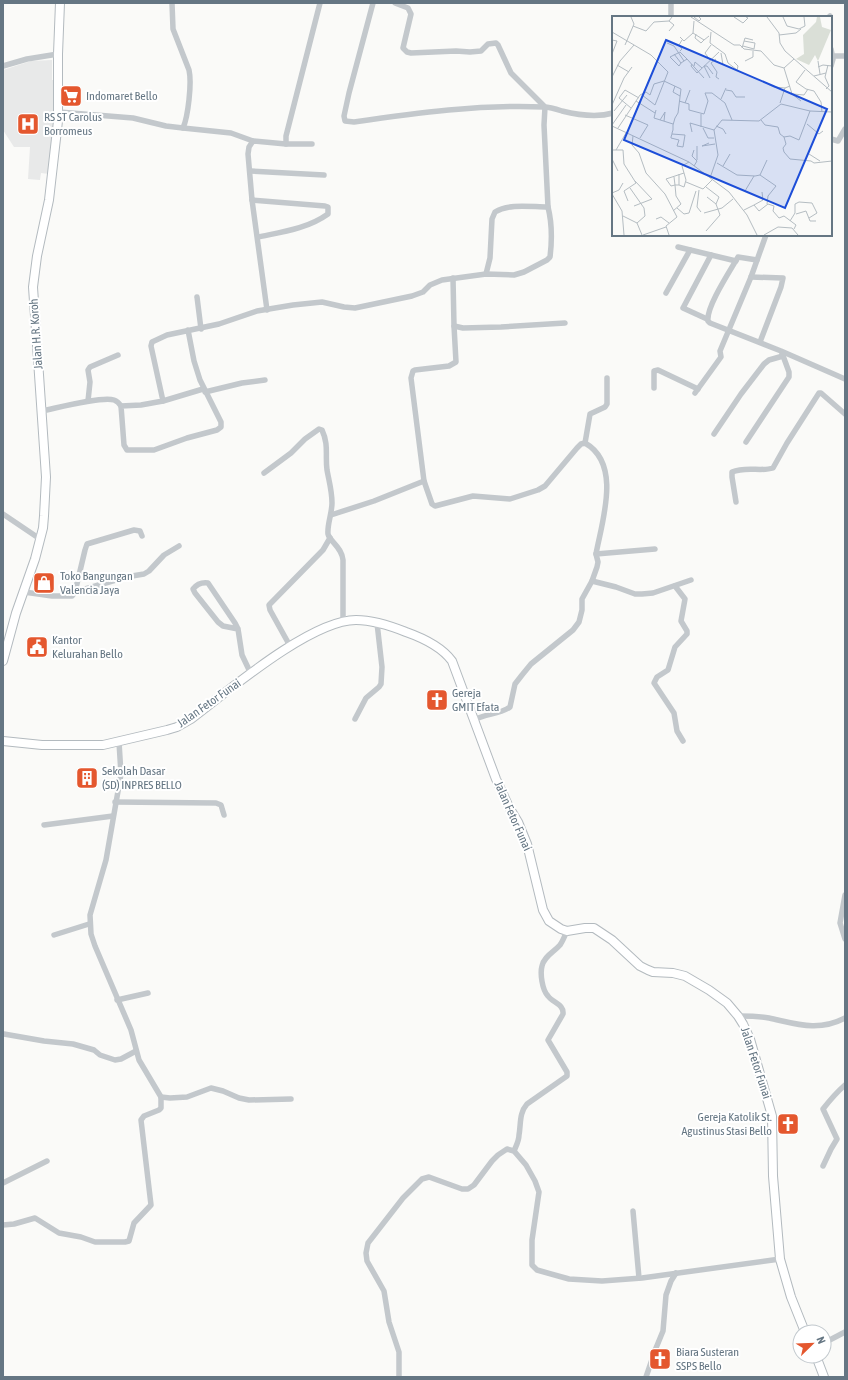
<svg xmlns="http://www.w3.org/2000/svg" width="848" height="1380" viewBox="0 0 848 1380" font-family="'Asap Condensed',sans-serif">
<style>
.built{fill:#e8e9e9}
.lines{fill:none;stroke-linecap:round;stroke-linejoin:round}
.secondary-casing{stroke:#b3babf;stroke-width:10}
.street{stroke:#c3c8cc;stroke-width:5.5}
.secondary{stroke:#fff;stroke-width:8}
.labels{text-anchor:middle;stroke-width:4;stroke-linejoin:round;paint-order:stroke}
.poi-label{font-size:12px;fill:#657683;stroke:#fff;text-anchor:start}
.street-label{font-size:12px;fill:#657683;stroke:#fff}
.inset-road{fill:none;stroke:#b5bdc2;stroke-width:1}
.view{fill:#1d4ed8;fill-opacity:0.15;stroke:#1d4ed8;stroke-width:2}
.inset-edge{fill:none;stroke:#657683;stroke-width:2}
</style>
<rect width="100%" height="100%" fill="#fafaf8"/>
<path class="built" d="M52,60V80H54V117L49,174L41,173L40,180L28,179L30,147H14L3,130V70L31,61Z"/>
<g class="lines">
<g class="secondary-casing">
<g id="secondary">
<path d="M3,661L16,613L35,559L43,528L44,516L46,477L33,287L37,256L49,200L58,121V54L60,3"/>
<path d="M3,741L42,745H103L167,730L177,727L191,719C228,691 311,620 356,620C373,620 391,626 406,632C423,638 441,646 452,661L496,779L509,807L518,822L527,844L543,910L549,921L561,929L567,931L585,928H594L612,940L640,966L648,970L653,972L673,973L685,976L709,990L727,1003L738,1016L743,1024L750,1039L772,1116L773,1176L780,1259L791,1297L805,1332"/>
<path d="M816,1356L824,1377"/>
</g>
</g>
<g class="street">
<path d="M373,3L349,93L344,116L345,121L354,122C415,113 482,104 544,107C550,107 556,109 562,111C578,115 596,118 613,113"/>
<path d="M671,17V3"/>
<path d="M829,17L830,16"/>
<path d="M831,49L833,59L831,66"/>
<path d="M833,56H845"/>
<path d="M3,66L27,59L58,54"/>
<path d="M59,112L133,118L166,126L183,128C188,117 192,83 189,70L173,29L172,3"/>
<path d="M183,128L231,133L253,141"/>
<path d="M831,139L838,141L845,129"/>
<path d="M286,144V136L320,3"/>
<path d="M250,171L324,175"/>
<path d="M252,200L325,206L328,207V214C307,229 282,232 258,237"/>
<path d="M678,247L736,261"/>
<path d="M757,260L738,257C730,271 706,307 708,321L710,323L781,351L845,379"/>
<path d="M486,274L490,258L492,219L495,212C510,203 531,207 548,207"/>
<path d="M751,277L783,278L781,287L760,342"/>
<path d="M453,278L454,326L456,362L449,366L415,370L413,371L411,378L424,481L432,504L435,506L473,496L510,499L538,490L545,486L577,448L581,444L585,443C622,464 602,521 596,554L598,562L597,567L592,581L582,599V610L579,622L573,630L531,664L522,675L515,684L510,707C499,715 486,713 474,720"/>
<path d="M666,293L690,250"/>
<path d="M197,297L201,329"/>
<path d="M267,310L252,200L248,154L249,147L253,141L286,144H312"/>
<path d="M707,319L683,308L711,255"/>
<path d="M454,326L463,328L501,327L565,323"/>
<path d="M188,330L194,361L200,380L221,422V427L217,430L187,438L154,450H127L124,445L121,406L141,405L163,401L151,346L152,342L167,335L219,324L257,311L293,305L322,302L344,307L355,308L412,296L423,292L430,285L442,280L486,274L514,275L524,272L547,260L550,257C552,241 552,223 548,207L544,125L545,107L511,73L498,45L496,43L488,44L481,51L470,52L456,51L411,53L407,52L403,48L411,14L408,8L395,3"/>
<path d="M654,388V371L658,370L698,389"/>
<path d="M205,392L242,383L265,380"/>
<path d="M695,393L721,357L720,351L751,277L766,235"/>
<path d="M88,401L90,382L88,370L90,367L118,355"/>
<path d="M163,401L203,389"/>
<path d="M42,411C57,408 102,396 114,400C117,401 119,403 121,406"/>
<path d="M714,434L741,394L764,364L769,360L783,356"/>
<path d="M746,442L789,377V372L782,353"/>
<path d="M585,443L590,414L605,407L607,404V378"/>
<path d="M264,473L291,453L305,439L319,429L322,430C329,445 325,455 327,470C329,481 332,491 332,503C332,513 327,525 328,534C330,542 342,547 343,560V622"/>
<path d="M736,502L732,477V472C746,466 761,472 773,468L787,443L819,393H821L845,414"/>
<path d="M3,514L40,539"/>
<path d="M331,515L374,501L424,481"/>
<path d="M596,554L655,549"/>
<path d="M592,581L616,587L635,594H642L653,593L691,580"/>
<path d="M675,586L685,599L681,621L687,631V634L675,647L668,670L657,677L654,683L674,713L677,731L683,741"/>
<path d="M24,592L52,596H72L75,592L85,550L87,544L134,530L140,531L142,536"/>
<path d="M75,592L126,577L144,574L149,571L164,555L179,546"/>
<path d="M238,629L223,626L218,622L195,593L193,589C197,584 201,582 208,583L235,623L238,629L242,655L251,674"/>
<path d="M290,646L270,610L269,605L323,550L330,538"/>
<path d="M355,719L366,698L379,687L381,684L382,667L377,623"/>
<path d="M119,742L121,774L106,860L90,915L91,934L95,946L131,1030L139,1060L161,1097L170,1098L187,1097L211,1088L223,1091L239,1098L249,1100L291,1099"/>
<path d="M115,802L216,803L221,805L224,815"/>
<path d="M44,825L113,816"/>
<path d="M845,895L840,923L845,939"/>
<path d="M54,935L89,924"/>
<path d="M117,1000L148,993"/>
<path d="M738,1016C748,1016 759,1016 769,1018C797,1024 818,1032 845,1018"/>
<path d="M4,1034L44,1041L73,1044L94,1050L100,1055L115,1060L121,1059L136,1051"/>
<path d="M514,1151C516,1146 519,1141 519,1135C521,1124 519,1113 527,1104L567,1076V1072L548,1040L563,1014C564,1004 553,1003 548,996C542,990 540,973 542,966C544,956 554,952 560,945C563,941 565,935 567,931"/>
<path d="M823,1166L831,1149L837,1139L823,1109C830,1100 837,1092 845,1085"/>
<path d="M3,1183L47,1161"/>
<path d="M633,1211L639,1278"/>
<path d="M3,1225L14,1224L35,1218L59,1233L81,1237L95,1242H125L129,1241L134,1223L151,1205L141,1120L144,1116L159,1110L161,1108V1097"/>
<path d="M824,1343L845,1332"/>
<path d="M399,1377V1352L389,1322L384,1291L367,1261L366,1253L368,1243L403,1198L422,1179L429,1177L462,1189H468L474,1185L492,1161L498,1155L507,1149L514,1151L526,1165L535,1181L539,1192L532,1240V1265L537,1270L569,1279L602,1281L642,1278L780,1259"/>
<path d="M646,1377L656,1348L663,1331L666,1295L671,1281L676,1273"/>
</g>
<use href="#secondary" class="secondary"/>
</g>
<defs>
<g id="supermarket-square" transform="scale(1.15)"><rect x="-9" y="-9" width="18" height="18" rx="4" fill="#e4572e" stroke="#fff"/><path d="M-6-5.5h2.5l.6 2H6L4.5 2H-2.5L-4.4-4H-6ZM-1.5 3.2a1.3 1.3 0 1 0 .1 0ZM3 3.2a1.3 1.3 0 1 0 .1 0Z" fill="#fff"/></g>
<g id="hospital-square" transform="scale(1.15)"><rect x="-9" y="-9" width="18" height="18" rx="4" fill="#e4572e" stroke="#fff"/><path d="M-5-5h3v3.5h4V-5h3V5h-3V1.5h-4V5h-3Z" fill="#fff"/></g>
<g id="shop-square" transform="scale(1.15)"><rect x="-9" y="-9" width="18" height="18" rx="4" fill="#e4572e" stroke="#fff"/><path d="M-5-2.5h2.3a2.7 3.5 0 0 1 5.4 0H5L5.5 6h-11ZM-1.5-2.5h3a1.5 2.3 0 0 0-3 0Z" fill="#fff"/></g>
<g id="civic-square" transform="scale(1.15)"><rect x="-9" y="-9" width="18" height="18" rx="4" fill="#e4572e" stroke="#fff"/><path d="M-.6-6.5H3V-4.5H.6V-3L4-1V1h2V6H-6V1h2V-1L-.6-3ZM-1.2 2.5V6h2.4V2.5Z" fill="#fff"/></g>
<g id="church-square" transform="scale(1.15)"><rect x="-9" y="-9" width="18" height="18" rx="4" fill="#e4572e" stroke="#fff"/><path d="M-1.2-6h2.4v3.5h3.3v2.4h-3.3V6h-2.4V-.1h-3.3v-2.4h3.3Z" fill="#fff"/></g>
<g id="building-square" transform="scale(1.15)"><rect x="-9" y="-9" width="18" height="18" rx="4" fill="#e4572e" stroke="#fff"/><path d="M-4-6H4V6H1V3H-1V6H-4ZM-2.5-4.3h1.7v1.8h-1.7ZM.8-4.3h1.7v1.8H.8ZM-2.5-1h1.7V.8h-1.7ZM.8-1h1.7V.8H.8Z" fill="#fff"/></g>
</defs>
<g fill-rule="evenodd">
<use href="#supermarket-square" x="71" y="96"/>
<use href="#hospital-square" x="28" y="124"/>
<use href="#shop-square" x="44" y="583"/>
<use href="#civic-square" x="37" y="647"/>
<use href="#church-square" x="437" y="700"/>
<use href="#building-square" x="87" y="778"/>
<use href="#church-square" x="788" y="1124"/>
<use href="#church-square" x="660" y="1359"/>
</g>
<g class="labels">
<g class="poi-label">
<text x="86" y="100">Indomaret Bello</text>
<text x="44" y="121">RS ST Carolus<tspan x="44" dy="14">Borromeus</tspan></text>
<text x="60" y="580">Toko Bangungan<tspan x="60" dy="14">Valencia Jaya</tspan></text>
<text x="52" y="644">Kantor<tspan x="52" dy="14">Kelurahan Bello</tspan></text>
<text x="452" y="697">Gereja<tspan x="452" dy="14">GMIT Efata</tspan></text>
<text x="102" y="775">Sekolah Dasar<tspan x="102" dy="14">(SD) INPRES BELLO</tspan></text>
<text x="772" y="1121" text-anchor="end">Gereja Katolik St.<tspan x="772" dy="14">Agustinus Stasi Bello</tspan></text>
<text x="676" y="1356">Biara Susteran<tspan x="676" dy="14">SSPS Bello</tspan></text>
</g>
<g class="street-label">
<text transform="translate(36 334) rotate(-94)" y="4">Jalan H.R. Koroh</text>
<text transform="translate(209 703) rotate(-35)" y="4">Jalan Fetor Funai</text>
<text transform="translate(513 816) rotate(66)" y="4">Jalan Fetor Funai</text>
<text transform="translate(756 1063) rotate(72)" y="4">Jalan Fetor Funai</text>
</g>
</g>
<g transform="translate(612 16)">
<rect width="220" height="220" fill="#fafaf8"/>
<path d="M205,1H208L210,11L219,14L206,45L203,39L197,49L184,43L192,38L191,19L204,6Z" fill="#dadfd7"/>
<path class="inset-road" d="M79,1L122,29H128L132,33L149,35L162,49L172,52L182,43M82,1L87,5L89,3L87,1M122,1L131,7L136,2L134,1M155,1L167,17L168,27L173,35L220,76M171,1L175,10L187,13L193,10L192,1M57,5L62,9L57,15M21,10L34,15L42,6L57,5L60,1M0,16L39,39L56,56L43,89L30,79M99,16L98,27L113,38L116,47L125,54L126,50L122,46M81,17L92,24L97,20M84,18L83,22L89,27L92,24M167,19L184,17L189,13M68,21L72,25L81,17L82,5M0,24L5,25L0,38M55,27L62,30L72,45M13,29L22,8L19,1M131,30L142,33L143,27L132,25M130,32L133,22L141,24M68,35L70,33L67,29L70,24M109,37L111,49M62,38L69,47L75,43L92,62M104,43L99,47L105,56L104,61L107,63M98,44L93,37L99,29M133,45L141,41V35M206,45L208,58M69,47L67,50L58,41L68,36L75,43M80,48L79,50L85,57L107,36M5,49L17,56M82,50L83,46L90,52M92,50L98,62M92,50H95L101,58M206,51L211,49L220,50M172,52L180,78L189,85M193,54L184,66L194,73L202,75L209,86L210,96M202,60L214,57M0,61L8,45L22,29M156,68L162,71L173,72M63,70L61,76L68,80M214,73L217,70L213,61L216,49M114,74L120,75L124,81H133M181,78L192,79L196,73M109,83L114,72M24,85L43,97M67,85L77,88V94L92,98L96,85L93,77H100L113,87L120,104M73,87L78,74M168,87L173,72L178,70M0,89L12,62L20,51M19,92L7,82L13,74L27,82M44,94L42,102L61,108M2,95L15,79M198,95L187,124L178,120L172,121L174,128L171,132L172,136L178,143L199,145L202,147L220,145M13,99L36,109L28,122M48,104L53,96L52,105M149,104L153,109L166,111L168,118L172,121M195,108L207,118L211,115M0,109L14,89M0,110L77,146L117,176L135,199L145,219M104,110L111,113L114,118M89,111V98M6,112L28,79L34,76L38,79L42,68L52,65L69,73L66,97L63,102L61,109V114L60,117V118L59,121V122L67,124L65,130L71,131L73,119L60,118M91,112L96,122H102M80,116L78,107L102,114M21,120L20,129L27,137L34,157L53,178L65,201L54,210L57,219M97,127L90,130L103,128M85,130V144M0,134H11L12,148L24,167L12,175L16,185M4,134L14,117M82,134L80,140L85,145L82,150M197,138L208,145M0,143L6,155M105,147L125,159L143,160L148,159L155,144M111,150L118,138M148,159L164,170L156,180L155,188M62,161L63,169L59,170L54,163L72,157L70,150L77,146M98,162L106,139L102,114L110,104L147,105L169,88L198,95L220,96M74,166L91,173L100,164M67,169L72,171L74,164L72,157M94,171L107,181L104,188M18,172L32,192L33,200L25,207M87,174L85,191L89,196M133,175L142,160M0,177L7,174L11,167M0,178L10,195L12,219M142,189L151,184L150,176M22,190L40,183L23,165M65,192L72,198L77,197L84,175M132,194L142,189L147,195L156,188L162,190L161,195L167,202L172,200L184,209L182,213M61,195L69,188L64,180L63,169H67V158M92,197L110,192L121,183M184,198L194,195L198,205H204M11,200L25,207L30,219M44,203L49,201L57,207M178,205L183,197V188L187,186L200,187L205,197L197,202M94,215L108,199L104,188L95,181M31,219L54,211M152,219L166,211L180,212L186,219"/>
<path class="view" d="M54,24L215,93L173,192L12,124Z"/>
<rect width="220" height="220" class="inset-edge"/>
</g>
<rect width="848" height="1380" fill="none" stroke="#657683" stroke-width="8"/>
<g transform="translate(812 1344) rotate(67)"><circle r="19" fill="#ffffff" stroke="#c1c8cd"/>
<path d="M0-3L7 15L0 10L-7 15Z" fill="#e4572e"/>
<text y="-6" font-size="11" font-weight="bold" text-anchor="middle" fill="#657683">N</text>
</g>
</svg>
